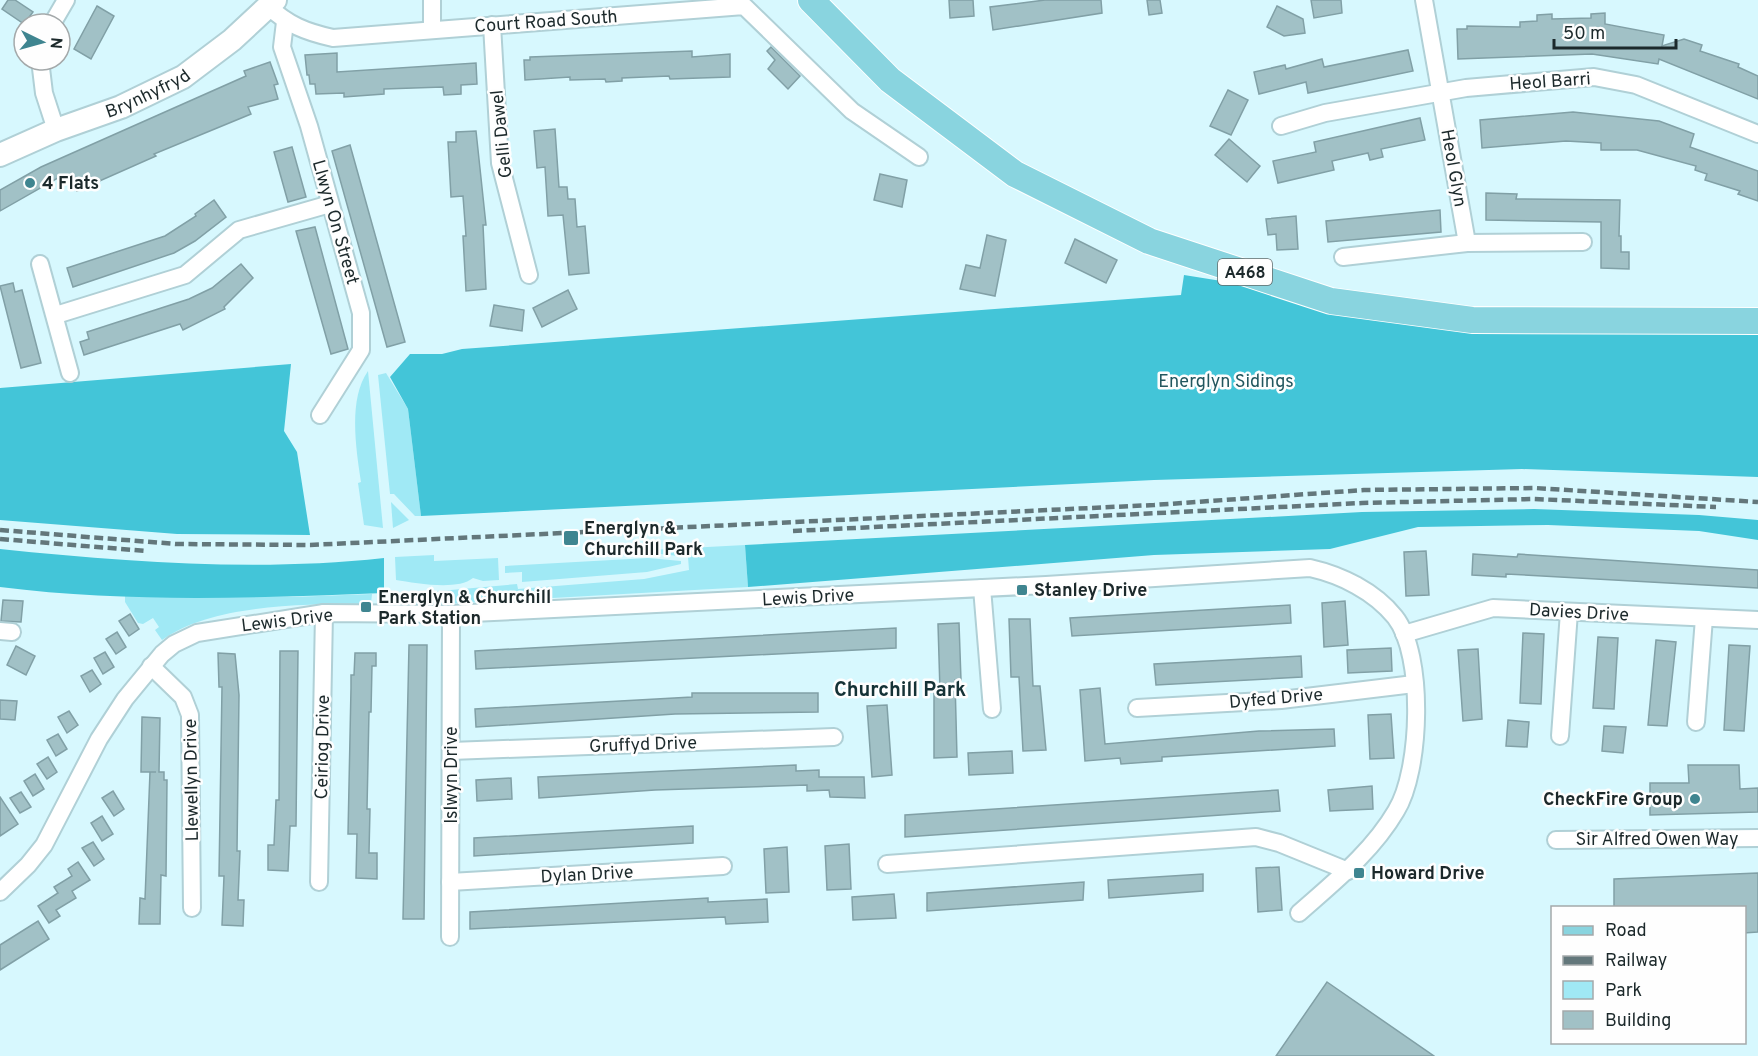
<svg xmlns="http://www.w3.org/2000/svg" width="1758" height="1056" viewBox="0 0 1758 1056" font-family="Overpass,sans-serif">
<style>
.green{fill:#a0e9f5}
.forest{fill:#43c5d8}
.building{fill:#a1c1c6;stroke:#81a0a6;stroke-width:1.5}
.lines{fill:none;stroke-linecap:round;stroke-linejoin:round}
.street-casing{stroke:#b0d0d6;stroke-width:20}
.secondary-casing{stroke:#b0d0d6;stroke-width:26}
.primary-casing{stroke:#fff;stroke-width:28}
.street{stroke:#fff;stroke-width:16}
.secondary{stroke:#fff;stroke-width:22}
.primary{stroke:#89d4df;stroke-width:26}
.rail{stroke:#63777b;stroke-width:4.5;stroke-dasharray:9 4.5;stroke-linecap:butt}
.poi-dot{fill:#3f8590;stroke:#fefefe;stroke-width:2}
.labels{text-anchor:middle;stroke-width:5;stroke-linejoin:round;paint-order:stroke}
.shield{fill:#fefefe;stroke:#60696a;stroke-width:1.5}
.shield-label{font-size:16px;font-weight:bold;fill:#1c292b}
.street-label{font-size:18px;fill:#1c292b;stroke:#fefefe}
.poi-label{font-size:18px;font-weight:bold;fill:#1c292b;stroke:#fefefe;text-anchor:start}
.park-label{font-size:18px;fill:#22575f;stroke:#fefefe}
.neighbourhood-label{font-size:20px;font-weight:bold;fill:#153236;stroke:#fefefe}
</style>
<rect width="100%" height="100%" fill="#d7f8fe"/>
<g class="green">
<path d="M368,371L383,528L364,525L358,483L361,482C356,449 348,399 368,371Z"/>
<path d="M386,373L408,409L421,516H415L394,494H390L378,375Z"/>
<path d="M391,502L409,520L393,528Z"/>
<path d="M745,545L748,587L427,605L426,593L428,592L517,584L518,589L644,579L689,570L688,557L632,551Z"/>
<path d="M434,555V561L498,558L499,580L483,581L473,578C457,591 416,583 396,580L395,557Z"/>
<path d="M648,558L681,561V564L647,572L522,582V572L505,573V566Z"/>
<path d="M372,594L371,604C309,604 213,603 162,640L155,630L159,627L153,618L143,624L138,623L125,602V596L292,597Z"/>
</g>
<g class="forest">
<path d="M1184,275L1234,283L1294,300L1758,329V477L1522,469L1154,480L421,516L408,409L390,377L410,354H442L462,349L1181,295Z"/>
<path d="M291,364L284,431L297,452L310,535L177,534L0,520V388Z"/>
<path d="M1534,509L1699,515L1758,520V540L1699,531L1548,525L1418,527L1330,549L1154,555L748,587L745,545L1362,512Z"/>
<path d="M0,549C127,562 257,572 384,558V593C256,598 127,603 0,587Z"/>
</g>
<g class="building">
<path d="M8,0H15L33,12L24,24L2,9Z"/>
<path d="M949,0H973L974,16L950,18Z"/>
<path d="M1045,0H1101L1102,13L993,30L990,7Z"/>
<path d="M1147,0H1160L1162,13L1149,15Z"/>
<path d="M1311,0H1341L1342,13L1314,18Z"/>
<path d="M97,6L114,16L91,59L74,49Z"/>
<path d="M1277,6L1303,19L1305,33L1284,36L1267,27Z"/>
<path d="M1605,13V24L1664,35L1662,46L1684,39L1702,45L1700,51L1739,64L1738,67L1758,76V99L1659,59L1658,64L1592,54L1458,59L1457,29H1467V26L1520,27V22L1537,21V15L1552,14V19L1591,18V14Z"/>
<path d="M771,47L800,76L788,89L768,69L775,60L767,51Z"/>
<path d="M1408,50L1413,71L1308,93L1306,82L1259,94L1254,72L1285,65L1286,69L1322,59L1324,67Z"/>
<path d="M692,51V57L730,54V77L670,79L669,76L622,78V81L606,82L605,79L570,80V77L525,80L524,60H530V57Z"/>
<path d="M337,53V72L476,63L477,84L461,85V94L444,95L443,87L384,89V94L344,97V93L316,94L315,84H310L309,75H307L305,55Z"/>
<path d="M270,62L278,84L274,85L278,99L248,107L251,114L154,154L156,156L77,191L70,175L64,177L63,175L0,211V190L41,167L246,76L244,71Z"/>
<path d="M1228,90L1248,100L1231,135L1210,126Z"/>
<path d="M1573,112L1659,121L1694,134L1690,147L1758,171V201L1738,194L1740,191L1705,180L1707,174L1695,170L1696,166L1637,150H1601V143L1566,141L1482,148L1480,120Z"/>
<path d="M1420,118L1425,140L1381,149L1383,157L1370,160L1368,153L1332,161L1334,170L1278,183L1273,161L1316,152L1314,142Z"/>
<path d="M555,129L559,187H567L568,199H575L577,227L585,226L589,273L569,275L563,215L548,216L545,167L537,168L534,131Z"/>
<path d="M476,131L486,225H483L486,289L466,291L463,236H466L463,196L451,197L448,142H456V132Z"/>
<path d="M1229,139L1260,166L1247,182L1215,155Z"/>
<path d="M350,145L405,342L387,347L332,151Z"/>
<path d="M292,147L306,197L288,202L274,152Z"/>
<path d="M880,174L907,180L902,207L874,200Z"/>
<path d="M1486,193L1517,194L1516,199L1620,200L1619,236H1621V252H1629V269L1601,268V222L1486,220Z"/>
<path d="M214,200L226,217L195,241L174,253L73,287L67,268L165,236L196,216L195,214Z"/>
<path d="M1440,210L1441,232L1328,242L1326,221Z"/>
<path d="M1296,216L1298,249L1277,250L1276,234L1268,235L1266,219Z"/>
<path d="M315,227L348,349L331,354L296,231Z"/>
<path d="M987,235L1006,240L995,296L960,289L966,265L980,268Z"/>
<path d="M1075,239L1117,260L1106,283L1065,263Z"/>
<path d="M241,264L253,278L224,307L225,309L183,330L180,324L84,355L80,342L89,339L87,332L189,299L212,288Z"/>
<path d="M13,283L15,292L22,290L41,363L21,368L0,286Z"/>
<path d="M568,290L577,309L542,327L533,308Z"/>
<path d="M494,305L524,310L522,331L490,326Z"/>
<path d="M1426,551L1429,595L1406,596L1404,552Z"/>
<path d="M1473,554L1517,557L1518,554L1758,570V588L1506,574V577L1472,575Z"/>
<path d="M3,600L23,601L21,622L1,621Z"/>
<path d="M1345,601L1348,645L1324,647L1322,603Z"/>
<path d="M1290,605L1291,623L1072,636L1070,618Z"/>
<path d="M130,614L139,629L129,636L119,621Z"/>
<path d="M1009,619H1030L1033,686H1040L1046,750L1023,751L1019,677H1011Z"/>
<path d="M959,623L961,680H955L957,757L934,758V691H940L938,624Z"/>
<path d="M896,628V648L476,669L475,651Z"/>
<path d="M117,632L126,647L116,654L106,639Z"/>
<path d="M1523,633L1544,634L1541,704L1520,703Z"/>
<path d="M1598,637L1618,638L1614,709L1593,708Z"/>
<path d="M1656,640L1676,642L1667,726L1648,725Z"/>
<path d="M409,645H427L424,919H403Z"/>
<path d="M1729,645L1750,646L1744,731L1724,730Z"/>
<path d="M16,646L35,656L26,675L7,665Z"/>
<path d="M1391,648L1392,671L1348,673L1347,650Z"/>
<path d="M1478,649L1482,719L1463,721L1458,650Z"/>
<path d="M280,651H298L296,826H290L288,871L268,870V845H274L276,800H279Z"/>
<path d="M105,652L114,667L103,674L94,658Z"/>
<path d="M218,653L235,654L239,695L237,851H240L238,900H244L243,926L222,925L224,876H219L222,687H219Z"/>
<path d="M355,653H376V666H372L371,712H369L367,809H370L369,853H377V879L356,878L357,834H348L351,688V675H354Z"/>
<path d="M1301,656L1302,677L1156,685L1154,664Z"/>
<path d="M92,670L101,684L90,692L81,676Z"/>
<path d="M1100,688L1105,744L1259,731L1334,729L1335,746L1162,757V761L1121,764L1120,758L1085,761L1080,690Z"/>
<path d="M692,693H818V712L675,714L476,727L475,709L692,697Z"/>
<path d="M0,700L17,701L15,720L0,719Z"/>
<path d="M887,705L892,775L872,777L867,706Z"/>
<path d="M69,711L78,725L67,733L58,717Z"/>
<path d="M1391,714L1394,758L1370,759L1368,715Z"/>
<path d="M142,717L160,718L159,772H164V780H167L166,876L161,875L160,924H139L140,898L145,899L150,772H156H141Z"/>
<path d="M1508,720L1529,722L1527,747L1506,746Z"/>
<path d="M1604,726L1626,727L1623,753L1602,751Z"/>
<path d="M58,734L67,749L56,756L47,740Z"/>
<path d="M1012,751L1013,773L969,775L968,753Z"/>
<path d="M48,757L57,772L47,779L37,764Z"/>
<path d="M796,765V771L819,770V777H864L865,798L830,797L829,790L807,791V785L655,790L539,798L538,777Z"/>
<path d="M1688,765H1739L1740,789L1758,788V812L1650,815V783H1689Z"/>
<path d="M35,774L44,789L33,796L24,781Z"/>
<path d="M511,778L512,799L477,801L476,780Z"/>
<path d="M1372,786L1373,809L1330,811L1328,790Z"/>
<path d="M1278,790L1280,811L905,837V815Z"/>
<path d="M113,791L124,809L114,816L102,798Z"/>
<path d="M21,792L31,807L20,813L10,798Z"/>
<path d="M0,797L18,824L0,836Z"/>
<path d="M102,816L113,834L102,841L91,823Z"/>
<path d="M693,826V843L474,856V838Z"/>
<path d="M93,842L104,859L94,866L82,848Z"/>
<path d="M849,844L851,889L827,890L825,846Z"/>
<path d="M787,847L789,892L766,893L764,849Z"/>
<path d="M78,862L90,880L72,891L76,898L56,910L60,916L49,923L38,906L58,893L54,887L72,876L68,869Z"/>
<path d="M1279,867L1282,910L1258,912L1256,868Z"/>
<path d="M1758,873V932L1744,933V908H1614V879Z"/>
<path d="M1203,874V891L1109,898L1108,880Z"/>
<path d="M1084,882L1083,900L927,911V893Z"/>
<path d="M894,894L896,918L853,920L852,897Z"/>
<path d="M708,898V902L767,899L768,922L726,924L725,917L470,929V912Z"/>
<path d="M38,921L49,939L0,970V945Z"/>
<path d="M1327,982L1434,1056H1276Z"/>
</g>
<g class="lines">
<g class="street-casing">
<g id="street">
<path d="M432,0V28"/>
<path d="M1424,0L1467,243"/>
<path d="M268,6C288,25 306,32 333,38L744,6L852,111L919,157"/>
<path d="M285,22L282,47L309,126L361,313V350L320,415"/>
<path d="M52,24L66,0"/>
<path d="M492,25L500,163L529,275"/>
<path d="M40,60L44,93L56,130"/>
<path d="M1281,126L1325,113L1466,88L1594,77L1636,85L1758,134"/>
<path d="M1343,257L1467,243L1583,242"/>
<path d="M40,264L70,373"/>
<path d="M56,315L185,275L239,230L330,204"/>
<path d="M982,588L992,709"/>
<path d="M0,631L12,632"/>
<path d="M1404,634L1493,608L1758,620"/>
<path d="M151,666L183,697L190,715L192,908"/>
<path d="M1137,708L1281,700L1414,684"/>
<path d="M1696,722L1704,618"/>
<path d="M1560,736L1569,612"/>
<path d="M451,751L834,737"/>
<path d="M1556,840L1758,838"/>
<path d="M887,864L1256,837L1279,843L1348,871"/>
<path d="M319,882L324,613"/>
<path d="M450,882L723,866"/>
<path d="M0,892L28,865L44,845L99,739L125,699L162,654L174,644L197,633L324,613L451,614L1046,585L1310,568C1341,575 1374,591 1395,617C1425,655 1421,771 1396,811C1372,852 1334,882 1299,913"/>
<path d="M450,937L451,614"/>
</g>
</g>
<g class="secondary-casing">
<g id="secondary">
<path id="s1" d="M0,155L56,130L121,107L183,77L232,40L275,0"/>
</g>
</g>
<g class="primary-casing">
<path id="primary" d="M811,0L890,80L1015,174L1149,241L1331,301L1472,320L1758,321"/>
</g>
<use href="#street" class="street"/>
<use href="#secondary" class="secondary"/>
<use href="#primary" class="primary"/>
<g class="rail">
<path d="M0,530L176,544L310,545L1154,505L1364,490L1535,488L1758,502"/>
<path d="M793,531L1362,503L1534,499L1716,507"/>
<path d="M0,539L146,551"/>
</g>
</g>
<g class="poi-dot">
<circle cx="30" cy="183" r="6"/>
<rect x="563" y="530" width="16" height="16" rx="3"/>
<rect x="1016" y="584" width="12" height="12" rx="3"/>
<rect x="360" y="601" width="12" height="12" rx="3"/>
<circle cx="1695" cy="799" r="6"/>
<rect x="1353" y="867" width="12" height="12" rx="3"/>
</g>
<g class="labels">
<rect class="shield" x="1218" y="259" width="54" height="26" rx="4.5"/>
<g class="shield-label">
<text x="1245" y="278">A468</text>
</g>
<g class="street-label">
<text transform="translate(546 21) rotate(-4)" y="6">Court Road South</text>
<text transform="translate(1550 81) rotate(-4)" y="6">Heol Barri</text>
<text dy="6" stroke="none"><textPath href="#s1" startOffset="160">Brynhyfryd</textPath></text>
<text transform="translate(501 134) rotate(-96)" y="6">Gelli Dawel</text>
<text transform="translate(1454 168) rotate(80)" y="6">Heol Glyn</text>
<text transform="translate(336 222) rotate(74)" y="6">Llwyn On Street</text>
<text transform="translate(808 597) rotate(-3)" y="6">Lewis Drive</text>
<text transform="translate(1579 612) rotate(3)" y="6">Davies Drive</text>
<text transform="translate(287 620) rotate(-7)" y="6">Lewis Drive</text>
<text transform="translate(1276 698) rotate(-5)" y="6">Dyfed Drive</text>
<text transform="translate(643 744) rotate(-2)" y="6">Gruffyd Drive</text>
<text transform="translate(322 747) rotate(-89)" y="6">Ceiriog Drive</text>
<text transform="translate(451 775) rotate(-90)" y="6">Islwyn Drive</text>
<text transform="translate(191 780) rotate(-91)" y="6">Llewellyn Drive</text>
<text x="1657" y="845">Sir Alfred Owen Way</text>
<text transform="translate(587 874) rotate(-3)" y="6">Dylan Drive</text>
</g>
<g class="poi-label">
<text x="42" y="189">4 Flats</text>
<text x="584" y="534">Energlyn &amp;<tspan x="584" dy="21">Churchill Park</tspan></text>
<text x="1034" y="596">Stanley Drive</text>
<text x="378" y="603">Energlyn &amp; Churchill<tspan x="378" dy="21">Park Station</tspan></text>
<text x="1683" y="805" text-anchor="end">CheckFire Group</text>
<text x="1371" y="879">Howard Drive</text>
</g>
<g class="park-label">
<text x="1226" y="387">Energlyn Sidings</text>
</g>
<g class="neighbourhood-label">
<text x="900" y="696">Churchill Park</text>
</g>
</g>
<rect x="1551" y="906" width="195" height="138" fill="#fefefe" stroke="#a4a9aa" stroke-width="1.5"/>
<rect x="1563" y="926" width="30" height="9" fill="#89d4df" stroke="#a4a9aa" stroke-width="1.5"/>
<text x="1605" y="936" font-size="18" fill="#1c292b">Road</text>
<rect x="1563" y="956" width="30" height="9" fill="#63777b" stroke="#a4a9aa" stroke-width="1.5"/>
<text x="1605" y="966" font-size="18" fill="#1c292b">Railway</text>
<rect x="1563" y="981" width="30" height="18" fill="#a0e9f5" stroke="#a4a9aa" stroke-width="1.5"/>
<text x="1605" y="996" font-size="18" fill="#1c292b">Park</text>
<rect x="1563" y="1011" width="30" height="18" fill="#a1c1c6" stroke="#a4a9aa" stroke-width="1.5"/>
<text x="1605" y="1026" font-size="18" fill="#1c292b">Building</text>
<g transform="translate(42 42) rotate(95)"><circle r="28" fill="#fefefe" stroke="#a4a9aa" stroke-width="1.5"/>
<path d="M0-4.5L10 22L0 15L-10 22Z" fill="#3f8590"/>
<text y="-9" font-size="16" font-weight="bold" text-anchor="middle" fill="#1c292b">N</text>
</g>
<path d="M1554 39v9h122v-9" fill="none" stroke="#1c292b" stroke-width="3"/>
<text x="1563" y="39" font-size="18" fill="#1c292b" stroke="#fefefe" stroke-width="4.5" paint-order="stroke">50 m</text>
</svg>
